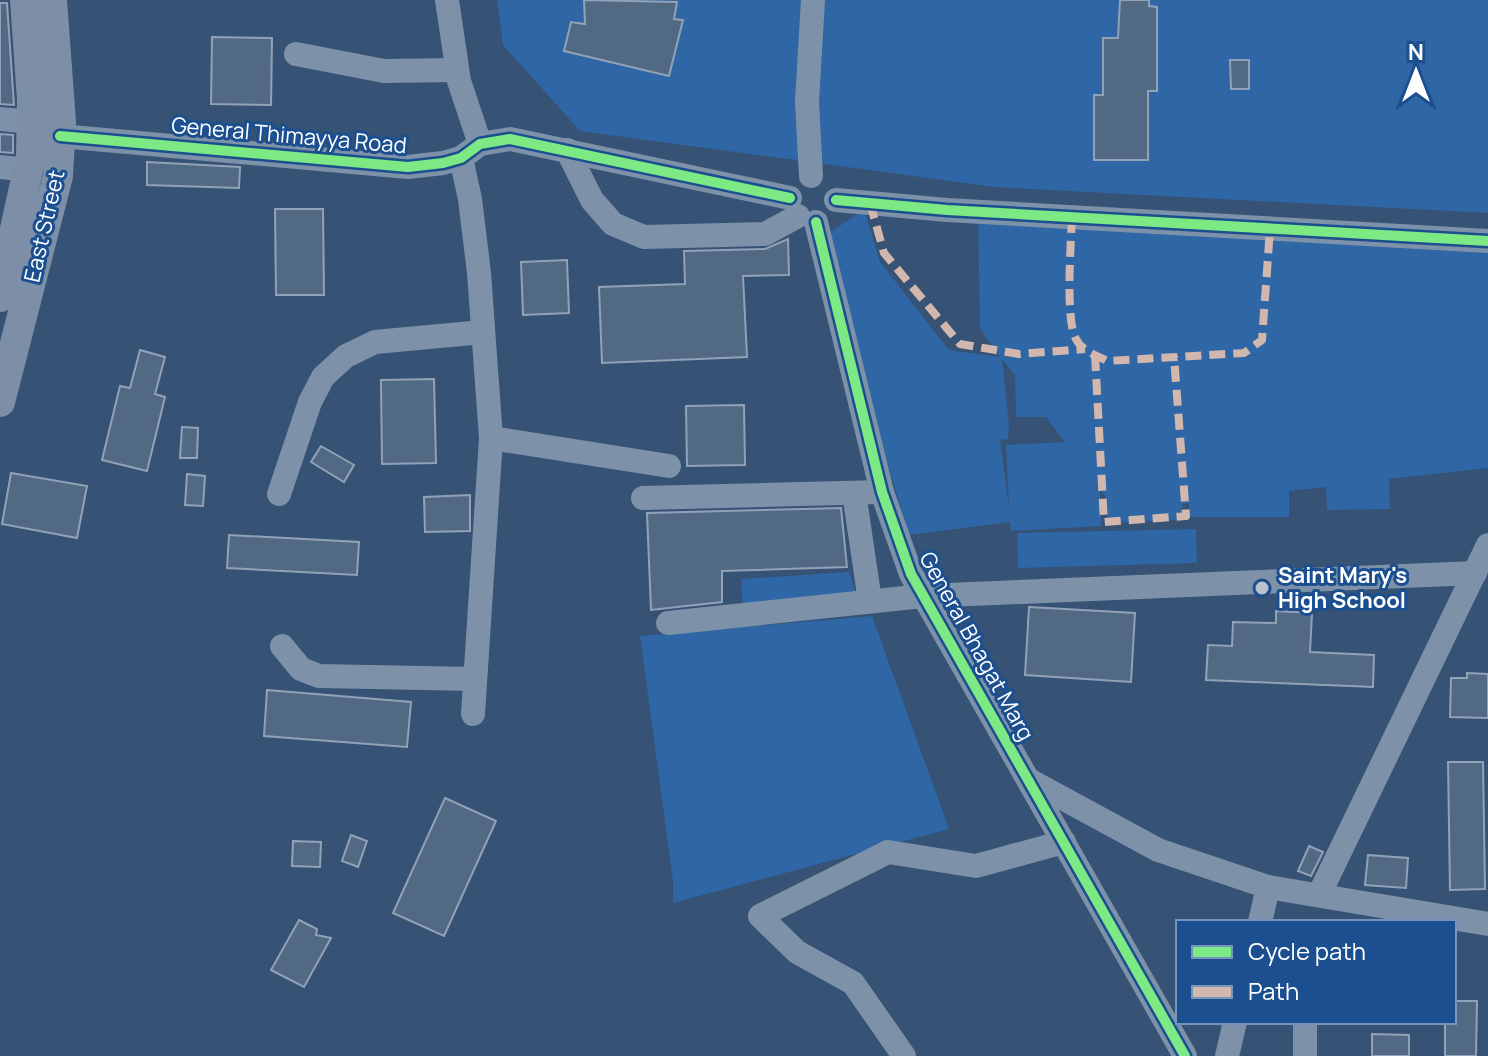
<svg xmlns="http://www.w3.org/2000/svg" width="1488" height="1056" viewBox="0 0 1488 1056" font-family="Manrope,sans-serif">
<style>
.green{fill:#2f66a5;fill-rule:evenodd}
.building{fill:#526984;stroke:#92a2b6;stroke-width:2}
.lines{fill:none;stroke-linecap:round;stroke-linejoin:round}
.minor{stroke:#7d92a8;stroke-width:24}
.major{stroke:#7d8ea7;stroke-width:30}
.quiet{stroke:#d1b7ad;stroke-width:8;stroke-dasharray:16 8;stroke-linecap:butt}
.cycleway-casing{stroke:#1b4f8f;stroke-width:15}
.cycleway{stroke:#7ce984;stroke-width:10}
.poi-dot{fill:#b9c2ce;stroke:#1b4f8f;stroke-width:3}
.labels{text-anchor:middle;stroke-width:6;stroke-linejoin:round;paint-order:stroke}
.street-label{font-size:22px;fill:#fff;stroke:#1b4f8f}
.poi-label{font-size:22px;font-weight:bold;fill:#fff;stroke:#1b4f8f;text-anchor:start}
</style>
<rect width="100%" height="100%" fill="#365274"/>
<g class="green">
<path d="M497,0H1488V213L994,187L580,131L503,45Z"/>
<path d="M864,209L880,262L949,350L1000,357L980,328L978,219L1488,246V468L1389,479L1390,509L1327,510L1326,487L1289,491V517H1190L1189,503L1183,504L1179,520L1108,523L1107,499L1100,489L1101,526L1011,531L1010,522L909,535L869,401L831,232ZM1002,359L1015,375L1016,417H1046L1065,442L1006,445L1009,507L1000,440L1008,439L1009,426Z"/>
<path d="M1196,529L1197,563L1018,568L1017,533Z"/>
<path d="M849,572L859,601L743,613L741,579Z"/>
<path d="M872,616L949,829L673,903V881L640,636Z"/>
</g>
<g class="building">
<path d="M584,0L677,2L674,19L683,20L669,76L564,51L571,22L585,24Z"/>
<path d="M1120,0H1149V6L1157,7V91H1148V160H1094V95H1103V38H1118Z"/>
<path d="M0,3H7L14,105L0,104Z"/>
<path d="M212,37L272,38L271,105L211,104Z"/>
<path d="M1230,60H1249V89H1231Z"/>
<path d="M0,134L13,135V153L0,152Z"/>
<path d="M147,162L240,167L239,188L147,185Z"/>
<path d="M275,209H323L324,295H276Z"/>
<path d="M788,239L789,275L743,276L747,357L602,363L599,287L685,284L684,251L765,249Z"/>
<path d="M567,260L569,313L523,315L521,262Z"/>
<path d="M140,350L165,357L155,394L165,397L147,471L102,460L120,386L130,388Z"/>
<path d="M434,379L436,463L382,464L381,380Z"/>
<path d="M744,405L745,465L687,466L686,406Z"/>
<path d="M182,427L198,428L197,458H180Z"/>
<path d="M321,446L354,465L344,482L311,462Z"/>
<path d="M11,473L87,486L77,538L2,524Z"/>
<path d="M187,474L205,476L203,506L185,505Z"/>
<path d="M470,495V531L425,532L424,497Z"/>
<path d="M841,508L847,567L722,571V602L651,610L647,513Z"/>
<path d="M229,535L359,542L357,575L227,568Z"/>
<path d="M1029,607L1135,613L1131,682L1025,675Z"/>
<path d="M1276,611L1312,613L1310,652L1374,655L1373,687L1206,680L1208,645L1232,646L1233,622L1276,623Z"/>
<path d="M1467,673L1488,674V718L1450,717L1451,678H1467Z"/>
<path d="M267,690L411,702L407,747L264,736Z"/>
<path d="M1448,762H1483L1485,889L1450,890Z"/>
<path d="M445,798L496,821L444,936L393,913Z"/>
<path d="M351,835L367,841L358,867L342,861Z"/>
<path d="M293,841L321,842L320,867L292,866Z"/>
<path d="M1309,846L1323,852L1311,876L1298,871Z"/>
<path d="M1368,855L1408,858L1406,888L1365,885Z"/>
<path d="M299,920L317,929L316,935L331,938L304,987L271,970Z"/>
<path d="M1454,1001H1477L1476,1056H1445V1022H1454Z"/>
<path d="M1372,1034L1409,1035V1056H1372Z"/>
</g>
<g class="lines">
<g class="minor">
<path d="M447,0L459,81L480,144"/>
<path d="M296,54L384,71L457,70"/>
<path d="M0,119L31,122"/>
<path d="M60,136L408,167L443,163L461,158L480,144L510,139L790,198"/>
<path d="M567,150L592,200L613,224L644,237L765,234L798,216"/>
<path d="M461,158L470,199L479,273L491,438L473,714"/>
<path d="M0,167L28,170"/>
<path d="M811,176L807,102L813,0"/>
<path d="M836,200L947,210L1488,241"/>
<path d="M816,222L882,492L911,574L1185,1056"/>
<path d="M491,438L669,466"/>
<path d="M854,493L870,601"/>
<path d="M279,494L310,402L323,377L346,356L375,342L483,332"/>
<path d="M643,498L882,492"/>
<path d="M668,623L923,596L1475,573"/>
<path d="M282,646L301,669L319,676L475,679"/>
<path d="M1029,780L1158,850L1268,887L1488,924"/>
<path d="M1319,895L1488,545"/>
<path d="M1260,922L1268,887"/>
<path d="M1305,1022V1056"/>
<path d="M904,1056L853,983L797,952L760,916L888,852L976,866L1064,842"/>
<path d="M1227,1056L1235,1022"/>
</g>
<g class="major">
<path d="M0,297L31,156L32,100L25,0"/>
<path d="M0,402L58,176L61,122L52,0"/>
</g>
<g class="quiet">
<path d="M870,203L884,253L960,344L1019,354L1085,349"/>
<path d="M1072,217C1071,243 1065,320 1076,339C1082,351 1096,355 1107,361L1244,353L1262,340L1270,229"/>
<path d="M1095,355L1104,522L1186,516L1174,356"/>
</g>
<g class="cycleway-casing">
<g id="cycleway">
<path d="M60,136L408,167L443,163L461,158L480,144L510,139L790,198"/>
<path d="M836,200L947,210L1488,241"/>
<path d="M816,222L882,492L911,574L1185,1056"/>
</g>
</g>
<use href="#cycleway" class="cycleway"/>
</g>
<circle class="poi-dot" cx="1262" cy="588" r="8"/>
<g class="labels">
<g class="street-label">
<text transform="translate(289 135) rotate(5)" y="8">General Thimayya Road</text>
<text transform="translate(44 226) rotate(-77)" y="8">East Street</text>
<text transform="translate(977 646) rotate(61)" y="8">General Bhagat Marg</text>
</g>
<g class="poi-label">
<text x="1278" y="583">Saint Mary's<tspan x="1278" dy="25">High School</tspan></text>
</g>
</g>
<rect x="1176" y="920" width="280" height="104" fill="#1b4f8f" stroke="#7695bc" stroke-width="2"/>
<rect x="1192" y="946" width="40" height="12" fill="#7ce984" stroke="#7695bc" stroke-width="2"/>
<text x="1248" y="960" font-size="24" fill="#ffffff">Cycle path</text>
<rect x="1192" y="986" width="40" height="12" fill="#d1b7ad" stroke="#7695bc" stroke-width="2"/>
<text x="1248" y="1000" font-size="24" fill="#ffffff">Path</text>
<g transform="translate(1416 72)" stroke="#1b4f8f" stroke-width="6" paint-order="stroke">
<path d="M0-6L14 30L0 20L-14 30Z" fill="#ffffff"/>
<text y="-12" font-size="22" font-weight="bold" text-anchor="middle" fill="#ffffff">N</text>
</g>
</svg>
